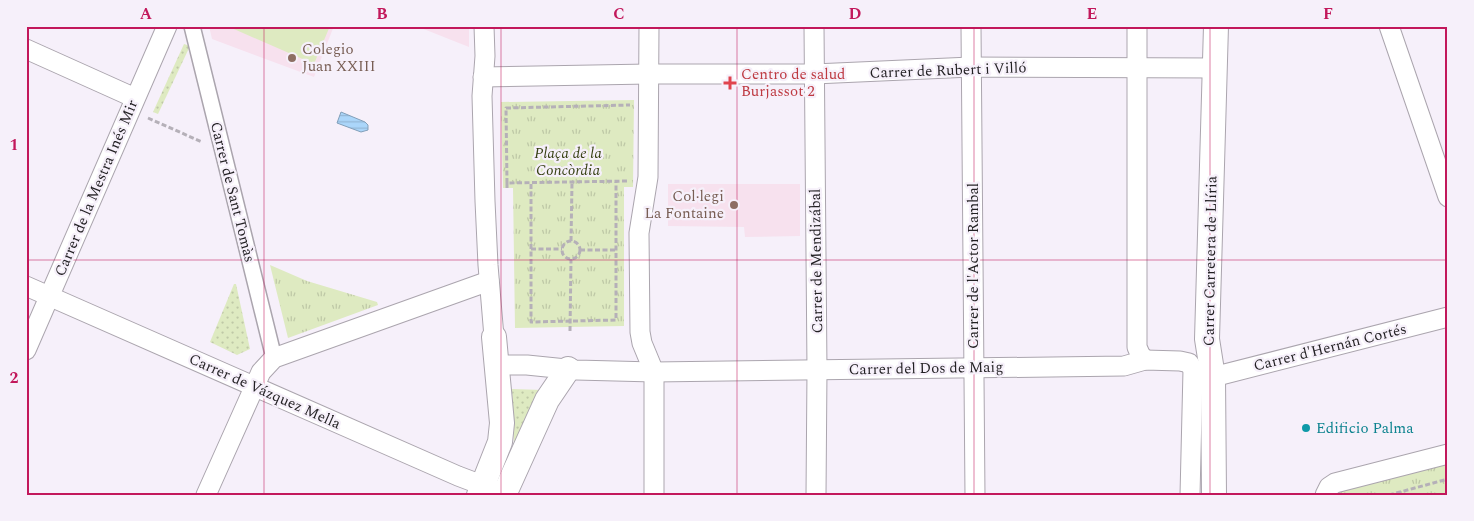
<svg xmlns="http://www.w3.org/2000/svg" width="1474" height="521" viewBox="0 0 1474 521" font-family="Spectral,serif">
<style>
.education{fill:#f7e1ee}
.grass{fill:url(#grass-dots)}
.park{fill:url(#park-tufts)}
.pitch{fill:#deeac1}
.water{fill:url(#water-rules);stroke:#829fb9}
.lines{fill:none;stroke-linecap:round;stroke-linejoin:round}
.pedestrian-casing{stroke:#aba5ae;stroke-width:18}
.minor-casing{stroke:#aba5ae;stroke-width:21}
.tertiary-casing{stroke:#aba5ae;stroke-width:26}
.path{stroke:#b5b0b8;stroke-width:3;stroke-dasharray:5 2.5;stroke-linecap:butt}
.pedestrian{stroke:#fff;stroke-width:15}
.minor{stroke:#fff;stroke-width:19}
.tertiary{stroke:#fff;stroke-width:24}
.grid{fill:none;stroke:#c2185b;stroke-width:1;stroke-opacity:0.55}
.education-dot{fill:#8d6e63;stroke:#f6f0fa;stroke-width:2}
.health-dot{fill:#e0444e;stroke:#f6f0fa;stroke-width:2}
.culture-dot{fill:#0f9aa8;stroke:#f6f0fa;stroke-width:2}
.labels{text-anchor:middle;stroke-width:4.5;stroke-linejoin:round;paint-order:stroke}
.education-label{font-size:15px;fill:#785e54;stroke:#f6f0fa;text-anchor:start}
.street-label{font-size:15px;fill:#211f22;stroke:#f6f0fa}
.health-label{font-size:15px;fill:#be3a42;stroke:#f6f0fa;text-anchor:start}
.park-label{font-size:15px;font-style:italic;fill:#374113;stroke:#f6f0fa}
.culture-label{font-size:15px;fill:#0d838f;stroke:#f6f0fa;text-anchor:start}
.neatline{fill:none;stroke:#c2185b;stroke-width:2}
.grid-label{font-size:16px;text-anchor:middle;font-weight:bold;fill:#c2185b}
</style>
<defs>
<pattern id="grass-dots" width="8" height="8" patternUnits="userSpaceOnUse" patternTransform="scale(1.25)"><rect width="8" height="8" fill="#deeac1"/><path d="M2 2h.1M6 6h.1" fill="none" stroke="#bec8a6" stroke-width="1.8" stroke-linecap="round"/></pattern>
<pattern id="park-tufts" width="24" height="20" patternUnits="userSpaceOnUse" patternTransform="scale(1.25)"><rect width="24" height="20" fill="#deeac1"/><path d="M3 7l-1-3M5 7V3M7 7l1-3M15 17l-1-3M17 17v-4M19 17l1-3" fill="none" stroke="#bec8a6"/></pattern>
<pattern id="water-rules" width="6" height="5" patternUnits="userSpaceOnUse" patternTransform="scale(1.25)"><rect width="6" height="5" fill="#abd6fa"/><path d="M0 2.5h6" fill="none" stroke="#93b7d6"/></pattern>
</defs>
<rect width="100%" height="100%" fill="#f6f0fa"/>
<g class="education">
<path d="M209,26H334L314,77L212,39Z"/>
<path d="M416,26H469V47Z"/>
<path d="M668,184H800V236L745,237L744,227L668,226Z"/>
</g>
<g class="grass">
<path d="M184,44L190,46L158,114L153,112Z"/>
<path d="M234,284H236L250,349L237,355L210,342Z"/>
<path d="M512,389L543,390L514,448Z"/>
</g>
<g class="park">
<path d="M634,100L633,187H624V326L515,328L513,188H503L501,102Z"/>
<path d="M270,265L307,281L377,302L378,305L288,338Z"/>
<path d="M1448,463V495H1338L1340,491Z"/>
</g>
<path class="pitch" d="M227,26H330L314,64Z"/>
<path class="water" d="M341,112L365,122L368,125V130L361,132L337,123Z"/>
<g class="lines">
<g class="pedestrian-casing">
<path id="pedestrian" d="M192,26L274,358"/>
</g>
<g class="minor-casing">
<g id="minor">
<path d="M484,26L485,56L482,96L485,201L488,265L494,337"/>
<path d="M649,26L648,177L639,233L640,332L642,343L654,372V495"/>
<path d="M814,26L817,370L816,495"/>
<path d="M971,26L975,495"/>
<path d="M1137,26V347L1140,354L1145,360"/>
<path d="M1389,26L1448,197"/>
<path d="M26,49L135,98"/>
<path d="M483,77L649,74H814L971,67L1216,68"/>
<path d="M26,286L458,476L495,490"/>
<path d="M26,350L167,26"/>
<path d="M496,365H527L576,370L654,372L1124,366L1145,360L1180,361L1189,363L1193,370L1190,495"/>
<path d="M1213,377L1448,317"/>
<path d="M206,495L261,372L274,358L489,281"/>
<path d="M1325,495L1329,487L1335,483L1448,454"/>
</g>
</g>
<g class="tertiary-casing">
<g id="tertiary">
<path d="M479,495L500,442L502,423L494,337"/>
<path d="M504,495L547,400L568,369"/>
<path d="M1214,495L1213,377L1207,339L1216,26"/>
</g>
</g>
<g class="path">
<path d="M148,118L202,142"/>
<path d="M507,183L506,108L630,105"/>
<path d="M531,184V322L616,320V182"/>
<path d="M507,188V183L627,181"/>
<path d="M571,241L572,183"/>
<circle cx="571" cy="250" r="9"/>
<path d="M531,249H562"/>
<path d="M580,250H615"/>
<path d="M570,331L571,259"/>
<path d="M1389,495L1448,479"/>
</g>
<use href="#pedestrian" class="pedestrian"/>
<use href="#minor" class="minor"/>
<use href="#tertiary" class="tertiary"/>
</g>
<path class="grid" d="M264,26V495M501,26V495M737,26V495M974,26V495M1210,26V495M26,260H1448"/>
<g class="education-dot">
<circle cx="292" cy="58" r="5"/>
<circle cx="734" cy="205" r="5"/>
</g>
<path class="health-dot" d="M727.5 75.5h5v5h5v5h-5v5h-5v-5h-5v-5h5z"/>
<circle class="culture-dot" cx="1306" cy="428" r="5"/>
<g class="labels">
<g class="education-label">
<text x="302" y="54">Colegio<tspan x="302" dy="17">Juan XXIII</tspan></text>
<text x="724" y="201" text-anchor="end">Col·legi<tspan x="724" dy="17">La Fontaine</tspan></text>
</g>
<g class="street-label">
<text transform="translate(948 70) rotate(-2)" y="5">Carrer de Rubert i Villó</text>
<text transform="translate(96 188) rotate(-67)" y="5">Carrer de la Mestra Inés Mir</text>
<text transform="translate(233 192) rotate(76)" y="5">Carrer de Sant Tomàs</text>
<text transform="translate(816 261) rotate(-91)" y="5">Carrer de Mendizábal</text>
<text transform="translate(1210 261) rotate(-89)" y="5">Carrer Carretera de Llíria</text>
<text transform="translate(973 266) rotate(-90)" y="5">Carrer de l'Actor Rambal</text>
<text transform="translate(1330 347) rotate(-14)" y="5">Carrer d'Hernán Cortés</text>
<text transform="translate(926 368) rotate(-1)" y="5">Carrer del Dos de Maig</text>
<text transform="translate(265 391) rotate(24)" y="5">Carrer de Vázquez Mella</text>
</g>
<g class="health-label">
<text x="741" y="79">Centro de salud<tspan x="741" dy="17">Burjassot 2</tspan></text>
</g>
<g class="park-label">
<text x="568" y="158">Plaça de la<tspan x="568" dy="17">Concòrdia</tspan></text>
</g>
<g class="culture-label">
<text x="1316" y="433">Edificio Palma</text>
</g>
</g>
<rect width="1474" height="521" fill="none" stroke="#f6f0fa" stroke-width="55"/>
<rect x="28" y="28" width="1418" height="466" class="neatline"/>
<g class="grid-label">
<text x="146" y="19">A</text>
<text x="382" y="19">B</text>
<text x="619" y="19">C</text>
<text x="855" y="19">D</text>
<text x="1092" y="19">E</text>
<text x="1328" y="19">F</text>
<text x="14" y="150">1</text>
<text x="14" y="383">2</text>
</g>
</svg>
